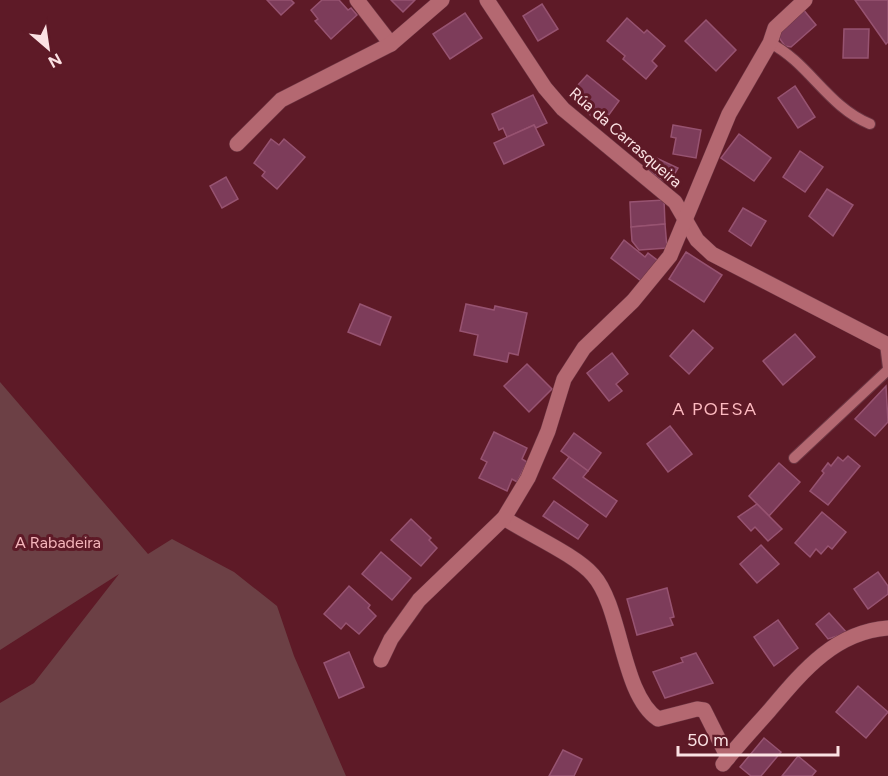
<svg xmlns="http://www.w3.org/2000/svg" width="888" height="776" viewBox="0 0 888 776" font-family="Figtree,sans-serif">
<style>
.green{fill:#6c4045}
.building{fill:#7d3c5a;stroke:#975371;stroke-width:1.5}
.lines{fill:none;stroke-linecap:round;stroke-linejoin:round}
.lane-casing{stroke:#6c3643;stroke-width:12}
.street-casing{stroke:#6c3643;stroke-width:16}
.lane{stroke:#b46871;stroke-width:10}
.street{stroke:#b46871;stroke-width:15}
.labels{text-anchor:middle;stroke-width:6;stroke-linejoin:round;paint-order:stroke}
.street-label{font-size:16px;fill:#fbe1e3;stroke:#5e1a27}
.park-label{font-size:16px;fill:#f4b4ba;stroke:#5e1a27}
.neighbourhood-label{font-size:18px;letter-spacing:1.5px;fill:#fcb9bf;stroke:#5e1a27}
</style>
<rect width="100%" height="100%" fill="#5e1a27"/>
<path class="green" d="M0,382L148,554L172,539L234,572L277,606L294,656L346,776H0V703L34,683L119,574L0,650Z"/>
<g class="building">
<path d="M267,0H291L294,3L281,15Z"/>
<path d="M322,0H339L348,10L351,8L357,15L331,39L315,21L318,19L311,10Z"/>
<path d="M391,0H415L403,12Z"/>
<path d="M855,0H888V42L886,44Z"/>
<path d="M542,4L558,29L538,41L523,16Z"/>
<path d="M802,8L816,25L791,47L785,46L777,35Z"/>
<path d="M465,13L482,38L450,59L433,34Z"/>
<path d="M627,18L644,33L647,30L665,46L652,61L657,66L646,79L623,59L625,56L607,41Z"/>
<path d="M706,20L736,50L716,71L685,41Z"/>
<path d="M844,29H869L868,58H843Z"/>
<path d="M587,75L619,101L608,116L603,112L596,120L568,96Z"/>
<path d="M795,86L815,117L798,128L778,98Z"/>
<path d="M533,95L547,123L536,128L534,125L507,137L503,128L499,130L492,114Z"/>
<path d="M534,125L544,145L504,164L494,143Z"/>
<path d="M673,125L701,130L696,158L673,154L676,138L671,137Z"/>
<path d="M739,134L771,158L754,181L721,158Z"/>
<path d="M271,139L279,145L284,139L305,157L277,189L262,176L265,172L254,163Z"/>
<path d="M800,151L823,167L805,192L783,177Z"/>
<path d="M652,156L678,168L671,180L666,178L664,181L643,167Z"/>
<path d="M226,177L238,199L222,208L210,186Z"/>
<path d="M827,189L853,205L833,236L809,216Z"/>
<path d="M664,200L665,224L631,227L630,202Z"/>
<path d="M743,208L766,221L751,246L729,231Z"/>
<path d="M665,224L667,248L639,250L632,241L631,227Z"/>
<path d="M624,240L645,257L648,253L661,263L645,284L611,258Z"/>
<path d="M686,252L722,275L704,302L669,279Z"/>
<path d="M360,304L391,317L380,345L348,332Z"/>
<path d="M466,304L494,310L495,306L527,313L518,355L509,353L507,362L474,355L478,335L460,331Z"/>
<path d="M693,330L713,348L689,374L670,356Z"/>
<path d="M795,334L815,357L783,385L763,361Z"/>
<path d="M612,353L628,374L616,384L622,391L609,401L587,373Z"/>
<path d="M527,364L552,389L529,412L504,386Z"/>
<path d="M886,386L888,422L875,436L855,419Z"/>
<path d="M670,426L692,454L668,472L647,444Z"/>
<path d="M494,432L527,448L522,459L527,462L517,482L512,479L507,491L479,478L487,462L481,459Z"/>
<path d="M574,433L601,453L588,471L561,451Z"/>
<path d="M848,456L860,466L828,505L810,491L824,473L822,471L828,463L831,466L838,457L843,461Z"/>
<path d="M569,457L588,471L583,477L617,501L606,517L553,478Z"/>
<path d="M779,463L800,482L769,516L749,496Z"/>
<path d="M554,501L588,525L578,539L543,516Z"/>
<path d="M757,504L782,529L768,541L755,527L751,531L738,517Z"/>
<path d="M822,512L846,532L832,549L828,546L821,554L816,549L810,557L795,543Z"/>
<path d="M411,519L431,538L429,540L437,548L421,566L391,540Z"/>
<path d="M761,545L779,564L757,583L740,564Z"/>
<path d="M381,552L411,578L392,600L362,574Z"/>
<path d="M878,572L888,586V594L868,609L854,589Z"/>
<path d="M349,586L370,605L368,608L376,616L359,634L346,623L341,629L324,614Z"/>
<path d="M667,588L674,617L670,618L673,625L637,635L627,599Z"/>
<path d="M829,613L847,633L828,639L816,624Z"/>
<path d="M778,620L798,648L774,666L754,637Z"/>
<path d="M349,652L364,687L339,698L324,663Z"/>
<path d="M696,653L713,683L665,698L653,672L683,662L681,658Z"/>
<path d="M858,686L888,712L866,738L836,712Z"/>
<path d="M764,738L781,752L761,776H751L740,767Z"/>
<path d="M563,750L582,759L574,776H549Z"/>
<path d="M798,756L816,771L812,776H782Z"/>
</g>
<g class="lines">
<g class="lane-casing">
<g id="lane">
<path d="M770,43C809,63 828,107 870,124"/>
<path d="M885,344L888,368"/>
<path d="M794,458L888,370"/>
</g>
</g>
<g class="street-casing">
<g id="street">
<path d="M357,0L391,44"/>
<path d="M487,0L545,88L563,109L675,202L697,240L712,254L888,345"/>
<path d="M237,144L281,100L391,44L442,0"/>
<path d="M504,518C528,534 576,555 593,575C622,607 621,694 658,719L697,709L704,710L728,758"/>
<path d="M381,660L391,639L419,600L504,518L528,478L548,431L564,379L584,348L633,301L670,256L729,114L770,43L775,28L805,0"/>
<path d="M723,764C737,746 754,728 769,711C802,672 834,632 888,628"/>
</g>
</g>
<use href="#lane" class="lane"/>
<use href="#street" class="street"/>
</g>
<g class="labels">
<g class="street-label">
<text transform="translate(626 137) rotate(41)" y="6">Rúa da Carrasqueira</text>
</g>
<g class="park-label">
<text x="58" y="548">A Rabadeira</text>
</g>
<g class="neighbourhood-label">
<text x="715" y="415">A POESA</text>
</g>
</g>
<g transform="translate(48 48) rotate(151)" stroke="#5e1a27" stroke-width="4.5" paint-order="stroke">
<path d="M0-4.5L10 22L0 15L-10 22Z" fill="#fbe1e3"/>
<text y="-9" font-size="16" font-weight="bold" text-anchor="middle" fill="#fbe1e3">N</text>
</g>
<path d="M678 746v9h160v-9" fill="none" stroke="#fbe1e3" stroke-width="3"/>
<text x="687" y="746" font-size="18" fill="#fbe1e3" stroke="#5e1a27" stroke-width="4.5" paint-order="stroke">50 m</text>
</svg>
